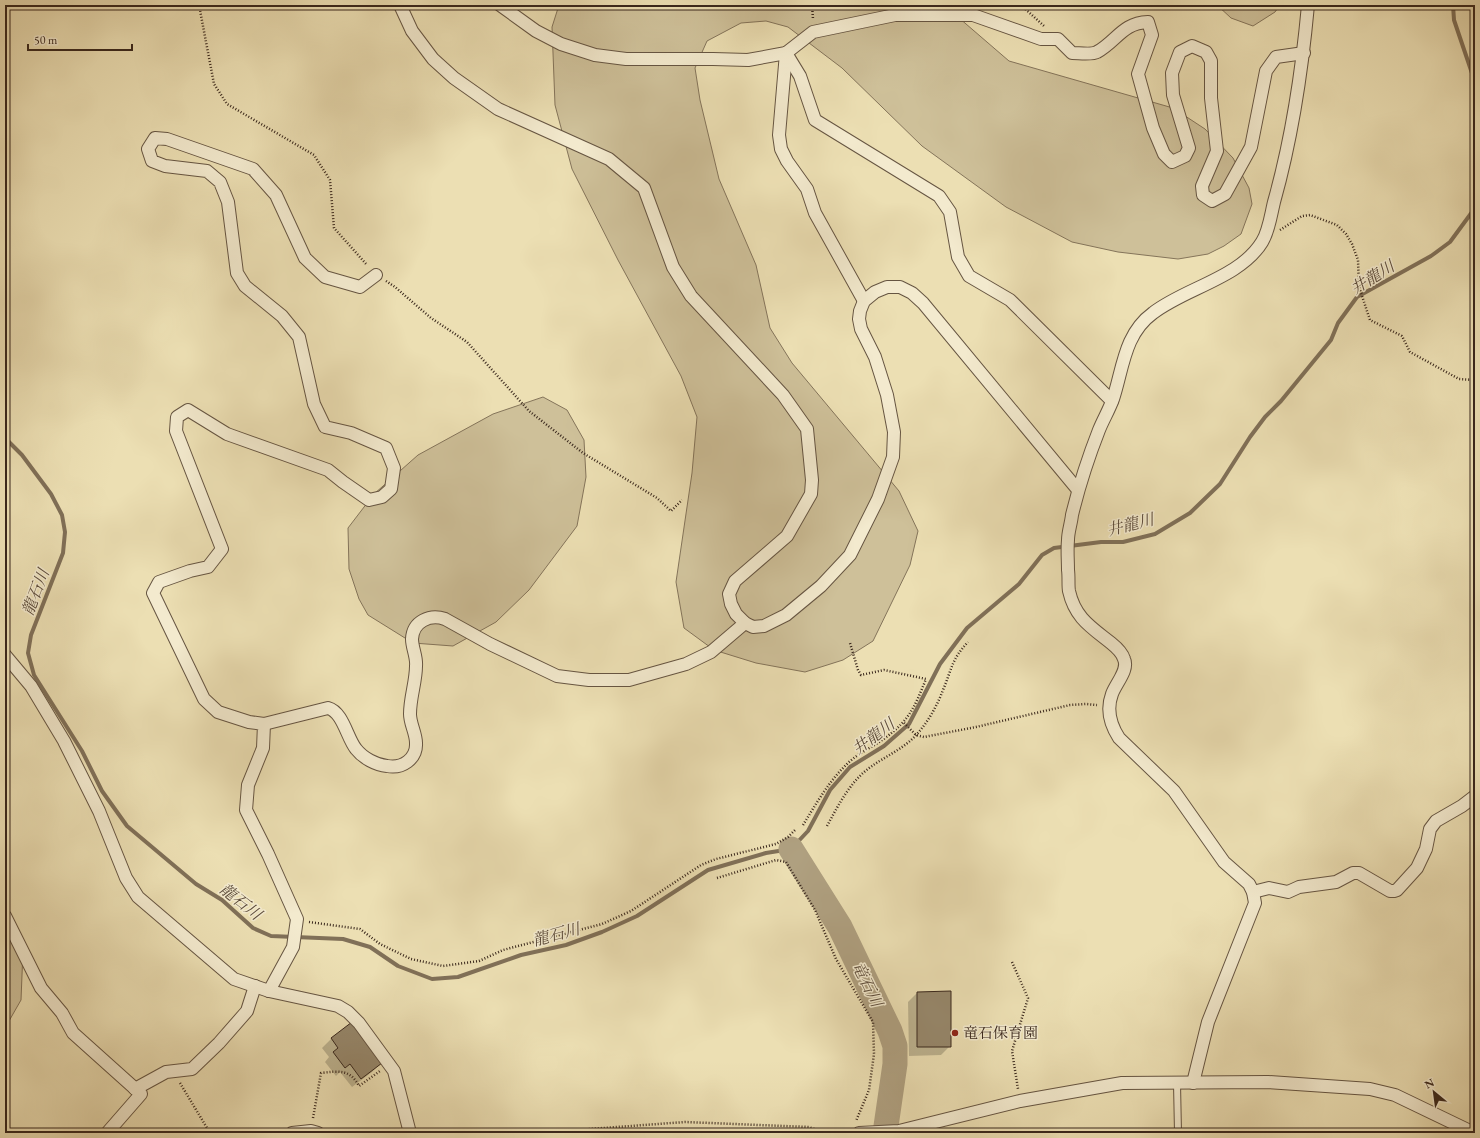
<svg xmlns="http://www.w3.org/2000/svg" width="1480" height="1138" viewBox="0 0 1480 1138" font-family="'EB Garamond','Noto Serif JP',serif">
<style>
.green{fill:#cec099;stroke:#84745a}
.shadow{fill:#0003}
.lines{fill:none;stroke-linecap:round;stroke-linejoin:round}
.stream{stroke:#807058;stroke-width:4}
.river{stroke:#afa080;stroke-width:25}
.building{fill:#96876b;stroke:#39271c}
.lane-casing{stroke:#665542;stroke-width:8}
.street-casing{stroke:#665542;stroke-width:14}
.path{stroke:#39271c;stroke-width:2.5;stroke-dasharray:1 2;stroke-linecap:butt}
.lane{stroke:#f3eace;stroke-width:6}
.street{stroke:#f3eace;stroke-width:12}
.poi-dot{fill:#8f2418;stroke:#f3eace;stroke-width:1.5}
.labels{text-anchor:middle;stroke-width:3;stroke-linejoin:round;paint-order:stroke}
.poi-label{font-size:15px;fill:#39271c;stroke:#f3eace;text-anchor:start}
.water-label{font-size:16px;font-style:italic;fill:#5c4b3a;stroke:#f3eace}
</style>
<rect width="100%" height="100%" fill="#ecdfb3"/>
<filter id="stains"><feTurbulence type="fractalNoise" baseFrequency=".005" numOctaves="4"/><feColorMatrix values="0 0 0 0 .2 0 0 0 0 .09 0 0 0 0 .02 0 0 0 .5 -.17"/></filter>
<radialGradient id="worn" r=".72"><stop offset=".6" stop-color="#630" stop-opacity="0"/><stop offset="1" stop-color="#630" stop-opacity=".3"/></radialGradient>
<g class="green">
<path d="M559,5H944L1009,61L1173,108L1205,129L1233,158L1249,188L1252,204L1241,234L1224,246L1208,254L1178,259L1118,252L1072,242L1006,207L922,146L842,68L788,27L766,21L741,23L707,41L695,68L700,100L719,179L756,265L770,328L792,363L899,491L918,531L910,565L873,641L843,660L805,672L756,663L714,650L684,628L676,582L692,473L697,417L681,376L618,260L572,169L555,105L552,27Z"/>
<path d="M1217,5H1280L1275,12L1253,26L1231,18Z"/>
<path d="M543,397L567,410L584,440L586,477L577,526L529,590L496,622L453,646L413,643L368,615L359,599L349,569L348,528L374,494L418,455L493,414Z"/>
<path d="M5,905L23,950L21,1000L5,1028Z"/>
</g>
<g class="shadow">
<path d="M917,993L950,1046L941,1055L909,1056L908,1002Z"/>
<path d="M352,1024L381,1063L372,1072L352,1087L340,1072L336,1076L325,1062L329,1057L322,1048L331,1039Z"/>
</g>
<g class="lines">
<g class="stream">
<path d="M1453,5L1454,20L1475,82"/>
<path d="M5,438L22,455L51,494L62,515L65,532L63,553L31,635L28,653L34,675L82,751L102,791L127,826L196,884L222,900L253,928L271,936L343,939L370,947L398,966L432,979L458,977L521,955L566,945L602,932L637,916L708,870L766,853L791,849L808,831L830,790L850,767L884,746L909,724L940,664L967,628L1019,584L1042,555L1054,548L1101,542H1123L1155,534L1190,513L1220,484L1250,437L1265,417L1281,401L1331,340L1338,323L1357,297L1431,256L1450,242L1475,208"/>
</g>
<path class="river" d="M791,849L840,927L890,1031L895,1046V1064L885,1133"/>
</g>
<g class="building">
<path d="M951,991V1047H917V992Z"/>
<path d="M352,1022L382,1063L361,1079L350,1064L345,1068L333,1052L338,1048L331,1038Z"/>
</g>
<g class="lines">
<g class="lane-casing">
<path id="lane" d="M1177,1083L1178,1133"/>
</g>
<g class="street-casing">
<g id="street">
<path d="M400,5L412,31L433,59L454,78L498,109L609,159L644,188L673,267L691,296L783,395L807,429L812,480L811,494L787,536L735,581L729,594L731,604L736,614L745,623L753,627L764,626L786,615L821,586L850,555L878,499L893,457L894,432L887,395L875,357L861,329L859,319L860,311L864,301L875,292L887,287H900L912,293L923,303L1078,490"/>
<path d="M500,5L536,31L561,44L595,55L626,59H713L748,60L786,53L813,32L895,15H973L1041,39H1058L1072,53C1079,53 1092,55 1097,52C1117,41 1122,23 1148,22L1152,35L1138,74L1153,128L1164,154L1172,162L1185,156L1189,148L1173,95L1172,73L1180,52L1192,46L1206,52L1211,61V98L1217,151L1202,186L1203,195L1212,201L1225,194L1251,147L1266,71L1276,57L1304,53"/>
<path d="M786,53L800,76L815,120L939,196L950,212L958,257L969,276L1010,300L1112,401"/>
<path d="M786,53L779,135L781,149L787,161L807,189L815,213L864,301"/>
<path d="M5,655L31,686L64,741L99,811L126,878L138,897L234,979L269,991L338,1006L348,1012L359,1023L394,1071L410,1133"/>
<path d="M264,724L328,708C343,712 347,738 356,749C363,758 376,765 387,766C402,769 417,759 416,743C416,733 410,724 410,714C410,697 416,682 416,666C417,657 412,648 412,639C413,621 430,614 445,619L490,644L557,676L589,680H629L686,664L711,652L745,623"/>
<path d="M1253,892L1269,888L1288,892L1299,887L1336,882L1353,873H1359L1390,891H1394L1397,890L1417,868L1426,849L1430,829L1436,821L1462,806L1475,796"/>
<path d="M5,916L41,988L62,1013L73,1033L141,1094L107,1133"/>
<path d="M269,991L293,947L297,919L268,854L246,810L248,785L263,748L264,724L249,722L218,712L204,699L153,593L159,582L190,571L208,567L222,549L176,431L177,417L188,410L227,434L328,470L343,482L369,500L382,497L391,489L394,468L386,448L351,433L325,427L314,404L299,337L282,316L245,286L237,273L228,202L220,182L207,171L165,166L152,161L148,149L155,138L167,139L253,169L276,195L305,258L325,277L360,287L376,275"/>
<path d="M1193,1083L1208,1022L1255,903L1253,892L1249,884L1224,862L1174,791L1119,738C1110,724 1106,710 1112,694C1116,683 1129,670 1124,659C1122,652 1116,647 1111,643C1091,627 1075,618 1069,591C1068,585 1069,577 1068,570C1068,560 1067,550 1068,540C1068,532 1071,524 1072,515C1079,486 1088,458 1099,430C1103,420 1109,410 1113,399C1123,369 1124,334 1153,313C1185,288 1240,278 1262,242C1269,231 1271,214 1274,202C1292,138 1302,71 1308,5"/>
<path d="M135,1089L166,1072L192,1069L219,1043L247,1011L255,986"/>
<path d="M292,1133L311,1131L318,1133"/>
<path d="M859,1133L899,1131L1020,1101L1122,1083L1268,1082L1370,1089L1395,1095L1474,1133"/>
</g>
</g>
<g class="path">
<path d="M199,5L214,84L227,104L314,155L330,180L334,228L367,265"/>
<path d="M812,5L813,19"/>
<path d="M1021,5L1044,26"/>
<path d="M1280,230L1302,216L1310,215L1337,225L1346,234L1352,244L1358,260L1359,287L1370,320L1402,336L1410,352L1459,379L1475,380"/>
<path d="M386,281L395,287L431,318L467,342L529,411L583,453L657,498L671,511L682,500"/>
<path d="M904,723L916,735L924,737L976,727L1070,705L1086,704L1097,705"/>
<path d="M803,825C816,804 829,781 847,764C858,753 873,747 885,738C910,720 915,706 926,679L884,670L861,675L858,670L850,643"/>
<path d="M827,826C839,804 851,780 872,766C886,756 905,748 917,734C928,722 937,706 943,690C952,669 951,660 968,642"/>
<path d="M717,878L776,860L786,862L815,910L836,959L873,1022L874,1054L869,1090L856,1121"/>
<path d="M309,922L360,929L380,944L411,959L443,966L479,961L503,950L602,924L631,911L701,865L716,859L776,844L788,837L795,830"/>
<path d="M1012,962L1028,998L1012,1051L1018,1089"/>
<path d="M180,1083L210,1133"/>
<path d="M313,1118L321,1073C339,1071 350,1069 359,1086L380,1071"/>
<path d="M535,1133L685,1122L809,1127L814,1129L818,1133"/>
</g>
<use href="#lane" class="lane"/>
<use href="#street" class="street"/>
</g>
<circle class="poi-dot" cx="955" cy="1033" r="4"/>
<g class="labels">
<g class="poi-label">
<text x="963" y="1038">竜石保育園</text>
</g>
<g class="water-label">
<text transform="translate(1372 277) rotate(-32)" y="6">井龍川</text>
<text transform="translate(1130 524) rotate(-14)" y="6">井龍川</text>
<text transform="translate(35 592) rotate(-69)" y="6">龍石川</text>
<text transform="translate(873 736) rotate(-37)" y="6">井龍川</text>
<text transform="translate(241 901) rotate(38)" y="6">龍石川</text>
<text transform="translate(556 934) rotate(-15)" y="6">龍石川</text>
<text transform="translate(868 984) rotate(64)" y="6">竜石川</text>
</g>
</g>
<rect width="1480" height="1138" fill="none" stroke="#ecdfb3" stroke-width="20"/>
<rect x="6" y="6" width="1468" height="1126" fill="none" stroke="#39271c" stroke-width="2"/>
<rect x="10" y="10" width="1460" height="1118" fill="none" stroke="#39271c"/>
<g transform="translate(1434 1092) rotate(331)" stroke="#f3eace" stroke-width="3" paint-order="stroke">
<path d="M0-3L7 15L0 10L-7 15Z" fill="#39271c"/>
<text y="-6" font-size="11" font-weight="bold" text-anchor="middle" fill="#39271c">N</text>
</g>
<path d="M28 44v6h104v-6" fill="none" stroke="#39271c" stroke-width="2"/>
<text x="34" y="44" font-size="12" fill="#39271c" stroke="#f3eace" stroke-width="3" paint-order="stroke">50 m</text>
<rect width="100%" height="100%" filter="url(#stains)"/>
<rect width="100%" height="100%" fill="url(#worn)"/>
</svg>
